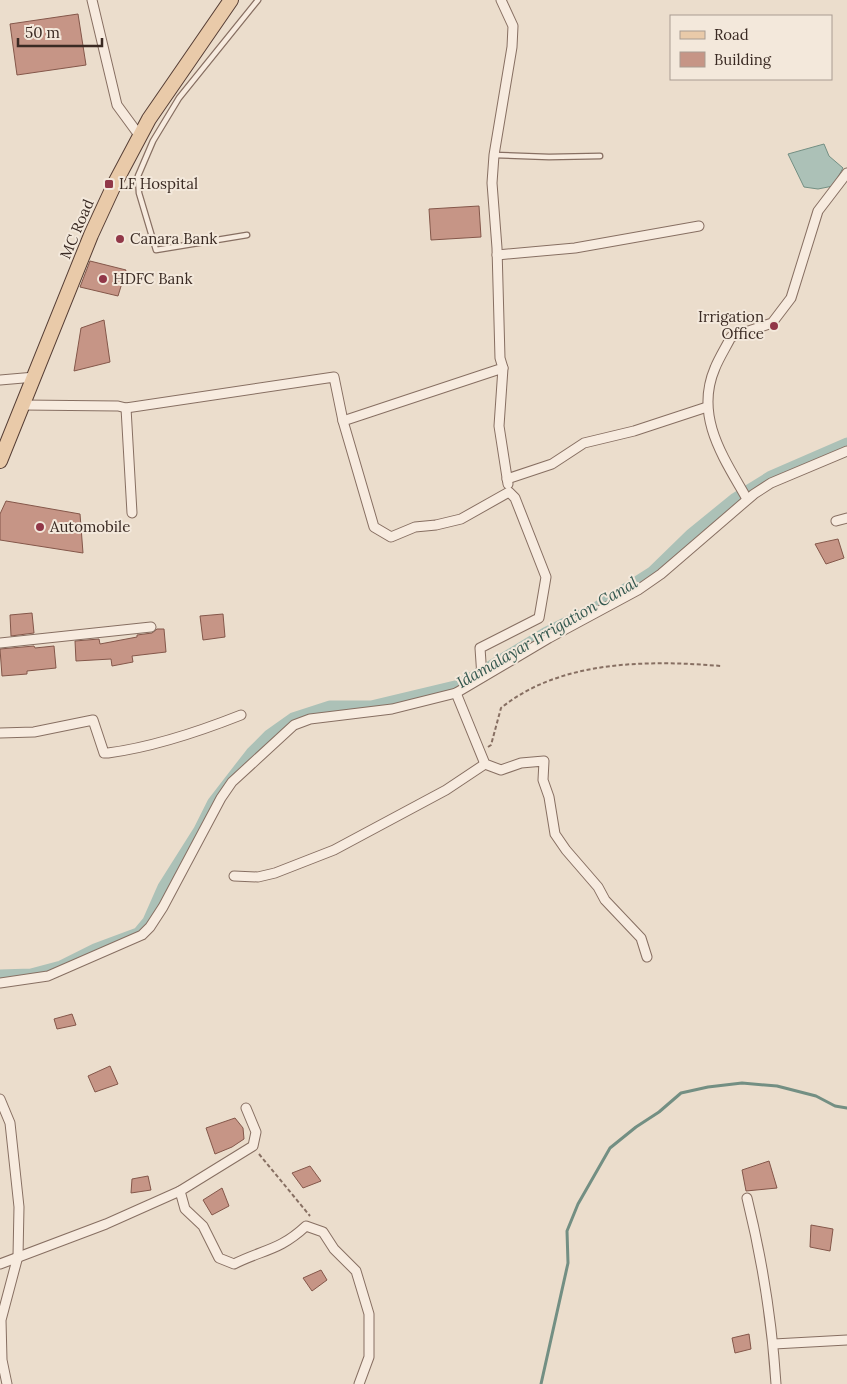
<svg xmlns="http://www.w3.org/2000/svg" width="847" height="1384" viewBox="0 0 847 1384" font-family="Lora,serif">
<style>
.water{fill:#acc1b7;stroke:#738f83}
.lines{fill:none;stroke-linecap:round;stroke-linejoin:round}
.stream{stroke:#738f83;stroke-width:3}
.canal{stroke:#acc1b7;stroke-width:11}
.building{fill:#c69586;stroke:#84574a}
.service-casing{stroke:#876f62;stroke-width:7}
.minor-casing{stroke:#876f62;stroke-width:11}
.primary-casing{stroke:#563e35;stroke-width:16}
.path{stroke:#876f62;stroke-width:2;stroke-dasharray:4 2.5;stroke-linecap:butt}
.service{stroke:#f7ebdf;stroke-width:4.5}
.minor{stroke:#f7ebdf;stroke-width:9}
.primary{stroke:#e9caa9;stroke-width:14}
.poi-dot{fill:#913748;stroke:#f3e8db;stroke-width:2}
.labels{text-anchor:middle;stroke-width:4;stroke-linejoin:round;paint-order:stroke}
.poi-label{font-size:15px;fill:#3a2a23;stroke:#f3e8db;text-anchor:start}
.street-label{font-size:15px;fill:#3a2a23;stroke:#f3e8db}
.water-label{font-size:16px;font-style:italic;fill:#34584f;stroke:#f3e8db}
</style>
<rect width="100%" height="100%" fill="#ebddcc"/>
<path class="water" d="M824,144L829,156L843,168L833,186L818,189L804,187L788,154Z"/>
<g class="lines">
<path class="stream" d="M541,1384L568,1263L567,1231L578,1204L610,1148L636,1127L659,1112L681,1093L708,1087L742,1083L777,1086L816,1096L835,1106L847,1108"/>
<path class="canal" d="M0,975L31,974L61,966L95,949L138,933L148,921L163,887L199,830L213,802L251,753L269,735L293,718L330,706H371L459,685L545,633L597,607L652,572L691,534L734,499L771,476L847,443"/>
</g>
<g class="building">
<path d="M78,14L86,65L17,75L10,24Z"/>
<path d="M479,206L481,237L431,240L429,209Z"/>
<path d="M90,261L126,270L118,296L80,287Z"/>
<path d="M104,320L110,362L74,371L81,328Z"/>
<path d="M6,501L80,514L83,553L0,540V514Z"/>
<path d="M838,539L844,558L826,564L815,544Z"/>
<path d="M32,613L34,633L11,636L10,615Z"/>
<path d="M223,614L225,637L203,640L200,616Z"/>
<path d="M157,629H164L166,652L132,656L133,662L112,666L111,659L76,661L75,641L99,639L100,644L137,637V635L152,633Z"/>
<path d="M34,646L35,648L54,646L56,668L27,671V674L2,676L0,649Z"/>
<path d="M72,1014L76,1025L57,1029L54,1019Z"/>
<path d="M110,1066L118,1084L95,1092L88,1076Z"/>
<path d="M235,1118L243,1128L244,1139L232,1147L215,1154L206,1128Z"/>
<path d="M769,1161L777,1188L746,1191L742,1170Z"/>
<path d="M310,1166L321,1181L303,1188L292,1173Z"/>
<path d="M148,1176L151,1190L131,1193L132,1179Z"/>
<path d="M222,1188L229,1206L212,1215L203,1200Z"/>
<path d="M811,1225L833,1229L830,1251L810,1247Z"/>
<path d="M321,1270L327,1280L312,1291L303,1278Z"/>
<path d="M749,1334L751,1349L735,1353L732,1338Z"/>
</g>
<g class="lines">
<g class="service-casing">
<g id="service">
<path d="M494,155L549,157L600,156"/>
<path d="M247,235L156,250L139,193L138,176L153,141L179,98L258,0"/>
</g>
</g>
<g class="minor-casing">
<g id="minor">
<path d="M92,0L117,105L139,135"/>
<path d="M497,255L575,248L699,226"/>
<path d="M503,368L499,426L508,484"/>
<path d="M0,380L35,377"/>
<path d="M23,405L118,406L126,408L334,377L343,421"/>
<path d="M126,408L132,513"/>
<path d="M507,479L552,464L584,443L634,431L707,407"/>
<path d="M747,499C724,458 694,417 715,368C719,358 726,347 731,337L772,323L791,298L818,211L847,173"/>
<path d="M836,521L847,518"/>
<path d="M0,643L151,627"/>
<path d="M482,677L480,648L539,618L546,577L515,498L509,492L461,519L436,525L415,527L391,537L374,527L343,421L503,368L500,358L497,248L492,183L494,155L512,47L513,26L501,0"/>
<path d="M456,693L485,764L501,770L521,763L544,761L543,780L549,797L555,834L566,850L598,887L605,900L641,938L647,957"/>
<path d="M0,733L34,732L93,720L104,753H108C154,747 198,732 241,715"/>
<path d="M234,876L258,877L275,873L334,850L446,790L485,764"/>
<path d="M0,983L48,976L142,935L150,927L163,907L221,798L232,782L294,725L310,719L392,709L456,693L549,638L638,590L661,574L754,494L771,483L847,451"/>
<path d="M0,1099L10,1123L19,1207L18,1256L1,1320L2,1360L7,1384"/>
<path d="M246,1108L256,1132L253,1146L180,1191L185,1209L203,1226L219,1258L234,1264C264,1249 279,1251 306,1226L323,1232L334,1249L356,1271L369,1314V1357L359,1384"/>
<path d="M747,1198C762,1259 772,1321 776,1384"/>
<path d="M0,1264L106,1224L180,1191"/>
<path d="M774,1344L847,1340"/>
</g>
</g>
<g class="primary-casing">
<path id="primary" d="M0,461L91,235L115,183L149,119L231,0"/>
</g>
<g class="path">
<path d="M488,747L491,745L501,708C560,660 648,660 721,666"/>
<path d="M259,1154L310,1216"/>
</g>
<use href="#service" class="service"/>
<use href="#minor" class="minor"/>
<use href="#primary" class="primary"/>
</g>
<g class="poi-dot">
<rect x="104" y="179" width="10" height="10" rx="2.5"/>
<circle cx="120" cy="239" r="5"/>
<circle cx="103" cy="279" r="5"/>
<circle cx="774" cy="326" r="5"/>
<circle cx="40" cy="527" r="5"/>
</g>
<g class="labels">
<g class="poi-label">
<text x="119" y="189">LF Hospital</text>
<text x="130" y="244">Canara Bank</text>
<text x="113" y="284">HDFC Bank</text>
<text x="764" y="322" text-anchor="end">Irrigation<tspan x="764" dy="17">Office</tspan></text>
<text x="50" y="532">Automobile</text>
</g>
<g class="street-label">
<text transform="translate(77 229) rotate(-67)" y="5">MC Road</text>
</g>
<g class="water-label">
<text transform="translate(547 632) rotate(-30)" y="6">Idamalayar Irrigation Canal</text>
</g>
</g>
<rect x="670" y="15" width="162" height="65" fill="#f3e8db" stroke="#a99c91"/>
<rect x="680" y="31" width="25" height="8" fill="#e9caa9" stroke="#a99c91"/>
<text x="714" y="40" font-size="15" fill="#3a2a23">Road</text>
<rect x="680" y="52" width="25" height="15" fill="#c69586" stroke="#a99c91"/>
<text x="714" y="65" font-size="15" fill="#3a2a23">Building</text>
<path d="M18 38v8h84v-8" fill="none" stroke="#3a2a23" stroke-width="2.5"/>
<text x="25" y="38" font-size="15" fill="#3a2a23" stroke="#f3e8db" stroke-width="4" paint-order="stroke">50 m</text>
</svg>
